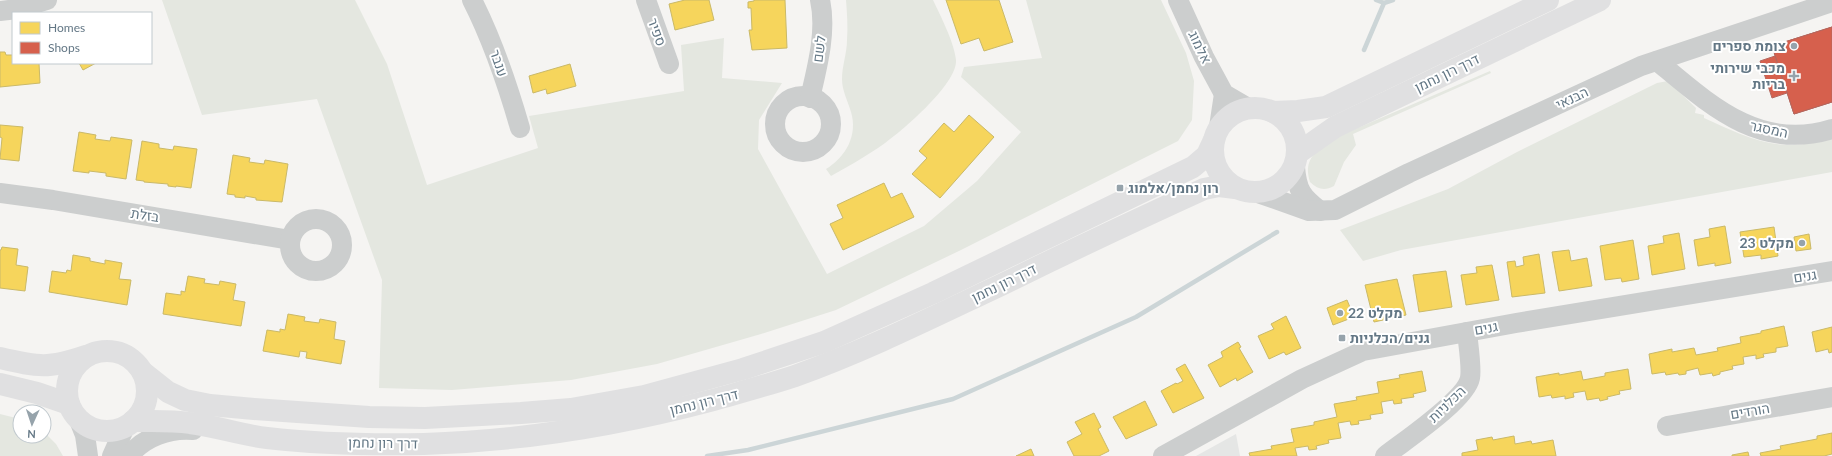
<svg xmlns="http://www.w3.org/2000/svg" width="1832" height="456" viewBox="0 0 1832 456" font-family="Lato,Heebo,sans-serif">
<style>
.built{fill:#e5e6e5}
.green{fill:#e4e7e0}
.homes{fill:#f6d55c;stroke:#cab968}
.shops{fill:#d6604d;stroke:#b4675e}
.lines{fill:none;stroke-linecap:round;stroke-linejoin:round}
.stream{stroke:#ccd5d7;stroke-width:4.5}
.minor{stroke:#cccece;stroke-width:20}
.major{stroke:#e0e0e1;stroke-width:22}
.poi-dot{fill:#96a3ab;stroke:#fff;stroke-width:1.5}
.labels{text-anchor:middle;stroke-width:4;stroke-linejoin:round;paint-order:stroke}
.street-label{font-size:14px;fill:#637785;stroke:#fff}
.poi-label{font-size:14px;font-weight:bold;fill:#637785;stroke:#fff;text-anchor:end}
</style>
<rect width="100%" height="100%" fill="#f5f4f2"/>
<path class="built" d="M1236,434L1240,456H1196Z"/>
<g class="green">
<path d="M162,0H355L387,64L427,185L538,148L529,116L684,91L681,45L724,38L722,78L782,83L759,120L758,149L827,274L924,226L977,181L1021,132L961,77L964,67L1042,58L1026,0H1161L1186,53L1194,81L1192,120L1178,141L961,250L836,310L761,334L657,364L571,380L452,390L379,388L382,280L317,99L202,115Z"/>
<path d="M846,0H933C941,17 954,42 956,60C958,84 898,135 878,148C863,158 847,167 831,176L826,169C846,157 858,135 851,112C848,101 842,91 842,79C842,66 847,53 847,40C848,27 847,13 846,0Z"/>
<path d="M1490,71L1491,73L1353,134L1356,145L1344,162L1334,186C1325,191 1318,190 1310,182C1304,162 1312,156 1325,142Z"/>
<path d="M1668,81L1696,108L1695,113L1704,115V118C1731,130 1762,146 1792,145C1806,145 1819,141 1832,137V172L1401,250L1363,261L1340,230L1448,189L1517,152L1657,83Z"/>
<path d="M0,414L20,419V436H44V432L56,444L63,456H0Z"/>
</g>
<g class="homes">
<path d="M685,0H709L714,20L675,30L669,4Z"/>
<path d="M754,0H785L787,48L752,50L749,30H752L751,8H748V2L754,1Z"/>
<path d="M946,0H999L1013,42L984,51L979,38L961,44Z"/>
<path d="M0,52H5L6,55H13V63H39L40,83L0,87Z"/>
<path d="M79,63H96L83,70Z"/>
<path d="M570,64L576,86L547,94L546,89L533,93L529,76Z"/>
<path d="M969,115L994,137L940,198L912,174L927,158L919,151L944,123L954,132Z"/>
<path d="M0,125L23,127L19,161L0,159L2,138L0,137Z"/>
<path d="M79,132L96,135L95,139L110,141L111,137L132,140L126,179L106,176V173L89,171V173L73,171Z"/>
<path d="M142,141L159,144V148L173,150L174,146L197,149L191,188L176,186V187L168,186V184L144,182V181L136,180Z"/>
<path d="M233,155L250,158L249,162L264,164L265,160L288,164L282,202L256,200V198L245,196V198L235,197V195L227,194Z"/>
<path d="M884,183L891,198L902,193L914,217L843,250L830,224L843,218L837,205Z"/>
<path d="M1725,226L1731,263L1715,266V263L1698,266L1694,240L1710,237L1709,229Z"/>
<path d="M1774,227L1778,256L1761,259V255L1744,257L1740,232Z"/>
<path d="M1679,233L1685,269L1652,275L1648,246L1664,243L1663,236Z"/>
<path d="M1809,234L1811,249L1796,251L1794,237Z"/>
<path d="M1633,240L1639,279L1622,282L1621,278L1605,280L1600,246Z"/>
<path d="M2,247L18,249L16,265L28,267L25,291L0,288V250H1Z"/>
<path d="M1569,250L1571,261L1587,258L1592,286L1559,291L1552,252Z"/>
<path d="M1539,254L1545,293L1512,297L1507,262L1515,261L1516,267L1524,265L1523,257Z"/>
<path d="M73,255L90,258V261L105,264V260L122,263L119,279L131,280L127,305L49,292L52,271L66,273L67,270L71,271Z"/>
<path d="M1492,265L1499,300L1466,305L1461,275L1477,273L1476,267Z"/>
<path d="M1446,271L1452,307L1419,312L1413,275Z"/>
<path d="M188,276L205,279L204,283L219,285L220,281L236,284L233,300L245,302L241,326L163,314L166,293L181,295V291L185,292Z"/>
<path d="M1397,279L1406,315L1374,322L1365,285Z"/>
<path d="M1347,300L1354,317L1333,325L1327,308Z"/>
<path d="M288,314L305,317L304,321L319,323L320,319L336,322L334,339L345,341L341,364L306,358L307,352L300,351L299,357L263,351L267,330L280,332V329L285,330Z"/>
<path d="M1286,316L1301,348L1286,355L1284,352L1269,359L1258,336L1274,329L1271,324Z"/>
<path d="M1784,326L1788,346L1776,348V352L1763,354L1764,357L1756,359V355L1743,357L1744,364L1732,366L1733,369L1720,372V374L1713,376L1712,373L1700,375L1698,368L1686,371V374L1679,375L1678,373L1666,375L1665,372L1652,374L1649,354L1672,349V352L1694,348L1696,355L1718,351L1717,348L1741,343L1740,337L1761,333V331Z"/>
<path d="M1832,327V352L1829,353L1828,349L1816,352L1812,332Z"/>
<path d="M1238,342L1241,347L1239,348L1253,372L1237,381L1236,378L1220,387L1208,365L1223,357L1221,352Z"/>
<path d="M1185,364L1204,398L1173,413L1161,391L1176,383L1177,384L1183,381L1176,369Z"/>
<path d="M1628,369L1631,389L1619,391L1620,394L1607,397L1608,399L1600,401L1599,398L1587,400L1585,391L1573,393L1574,397L1565,399V396L1552,398L1551,395L1539,397L1536,377L1559,373V375L1581,371L1583,380L1605,376V373Z"/>
<path d="M1422,371L1426,391L1413,394L1414,397L1401,399L1402,403L1394,404L1393,400L1381,402L1383,413L1370,415L1371,419L1358,421L1359,424L1351,425L1350,421L1338,423L1341,438L1328,440L1329,443L1316,446L1317,449L1309,450L1308,446L1295,448L1297,456H1250L1249,453L1272,449L1271,446L1294,442L1291,429L1314,425V422L1337,417L1334,404L1357,400L1356,397L1379,393L1377,382L1400,378L1399,375Z"/>
<path d="M1145,401L1157,425L1126,439L1113,417Z"/>
<path d="M1094,413L1101,427L1098,429L1109,451L1099,456H1074L1067,442L1082,434L1075,422Z"/>
<path d="M1832,433V454L1824,456H1761L1760,453L1781,449L1780,446L1817,439V436Z"/>
<path d="M1514,436L1515,444L1531,441L1532,444L1553,440L1556,456H1462V453L1478,450L1476,440L1492,437L1493,440Z"/>
<path d="M1031,449L1034,456H1016Z"/>
<path d="M1748,452L1749,456H1732V455Z"/>
</g>
<g class="shops">
<path d="M1832,27V102L1794,114L1772,46Z"/>
<path d="M1832,27V102L1794,114L1772,46Z"/>
<path d="M1775,56L1787,93L1772,98L1760,61Z"/>
</g>
<g class="lines">
<g class="stream">
<path d="M1376,0L1384,3"/>
<path d="M1364,50L1384,3L1393,0"/>
<path d="M707,456L748,450L953,399L1136,317L1277,232"/>
</g>
<g class="minor">
<path d="M472,0C493,41 507,83 520,128"/>
<path d="M646,0L669,64"/>
<path d="M1178,0L1204,57L1224,94L1248,108"/>
<path d="M0,11L17,9L47,0"/>
<path d="M1657,61C1709,104 1759,152 1832,129"/>
<circle cx="803" cy="124" r="28"/>
<path d="M810,98C817,68 827,31 820,0"/>
<path d="M1219,127L1224,94"/>
<path d="M1295,167C1297,191 1302,197 1320,211"/>
<path d="M0,193L53,200L290,240"/>
<path d="M1258,193L1309,211L1335,210L1409,173L1641,66L1832,2"/>
<circle cx="316" cy="245" r="26"/>
<path d="M79,420L85,435L88,456"/>
<path d="M1667,426L1832,397"/>
<path d="M112,456L125,427"/>
<path d="M129,456C144,437 169,428 193,430"/>
<path d="M1163,456L1302,379L1363,351L1516,323L1832,271"/>
<path d="M1385,456C1404,441 1466,400 1470,378C1472,368 1468,343 1467,332"/>
</g>
<g class="major">
<circle cx="1255" cy="150" r="42"/>
<path d="M1273,112L1298,111L1326,107L1548,0"/>
<path d="M1298,153L1335,127L1600,0"/>
<circle cx="107" cy="391" r="40"/>
<path d="M0,358C39,367 48,369 86,356"/>
<path d="M144,373L168,392L185,400L210,405L254,409L369,417L425,418L521,413L571,409L644,396L743,369L824,342L933,293L1193,167L1207,155L1214,140"/>
<path d="M0,384L37,393L69,404"/>
<path d="M133,421C152,421 171,420 190,423C215,426 241,435 267,438C319,444 372,445 424,444C522,441 619,425 713,400C741,392 768,385 795,376C865,351 933,317 1001,285C1068,252 1136,220 1204,189L1219,186L1235,188"/>
</g>
</g>
<g class="poi-dot">
<circle cx="1794" cy="46" r="4"/>
<path d="M1792 70h4v4h4v4h-4v4h-4v-4h-4v-4h4z"/>
<rect x="1116" y="184" width="8" height="8" rx="2"/>
<circle cx="1802" cy="243" r="4"/>
<circle cx="1340" cy="313" r="4"/>
<rect x="1338" y="334" width="8" height="8" rx="2"/>
</g>
<g class="labels">
<g class="street-label">
<text transform="translate(657 32) rotate(70)" y="5">ספיר</text>
<text transform="translate(1200 47) rotate(64)" y="5">אלמוג</text>
<text transform="translate(819 49) rotate(-83)" y="5">לשם</text>
<text transform="translate(499 63) rotate(71)" y="5">ענבר</text>
<text transform="translate(1447 73) rotate(-26)" y="5">דרך רון נחמן</text>
<text transform="translate(1572 98) rotate(-25)" y="5">הבנאי</text>
<text transform="translate(1769 129) rotate(12)" y="5">המסגר</text>
<text transform="translate(145 215) rotate(9)" y="5">בזלת</text>
<text transform="translate(1805 276) rotate(-9)" y="5">גנים</text>
<text transform="translate(1004 283) rotate(-26)" y="5">דרך רון נחמן</text>
<text transform="translate(1486 328) rotate(-10)" y="5">גנים</text>
<text transform="translate(704 402) rotate(-14)" y="5">דרך רון נחמן</text>
<text transform="translate(1447 404) rotate(-44)" y="5">הכלניות</text>
<text transform="translate(1750 411) rotate(-10)" y="5">הורדים</text>
<text transform="translate(383 443) rotate(1)" y="5">דרך רון נחמן</text>
</g>
<g class="poi-label">
<text x="1786" y="51">צומת ספרים</text>
<text x="1785" y="73">מכבי שירותי<tspan x="1785" dy="16">בריות</tspan></text>
<text x="1128" y="193" text-anchor="start">רון נחמן/אלמוג</text>
<text x="1794" y="248">מקלט 23</text>
<text x="1348" y="318" text-anchor="start">מקלט 22</text>
<text x="1350" y="343" text-anchor="start">גנים/הכלניות</text>
</g>
</g>
<rect x="12" y="12" width="140" height="52" fill="#ffffff" stroke="#c1c9ce"/>
<rect x="20" y="22" width="20" height="12" fill="#f6d55c" stroke="#c1c9ce"/>
<text x="48" y="32" font-size="12" fill="#637785">Homes</text>
<rect x="20" y="42" width="20" height="12" fill="#d6604d" stroke="#c1c9ce"/>
<text x="48" y="52" font-size="12" fill="#637785">Shops</text>
<g transform="translate(32 424) rotate(183)"><circle r="19" fill="#ffffff" stroke="#c1c9ce"/>
<path d="M0-3L7 15L0 10L-7 15Z" fill="#96a3ab"/>
<text y="-6" font-size="11" font-weight="bold" text-anchor="middle" fill="#637785">N</text>
</g>
</svg>
